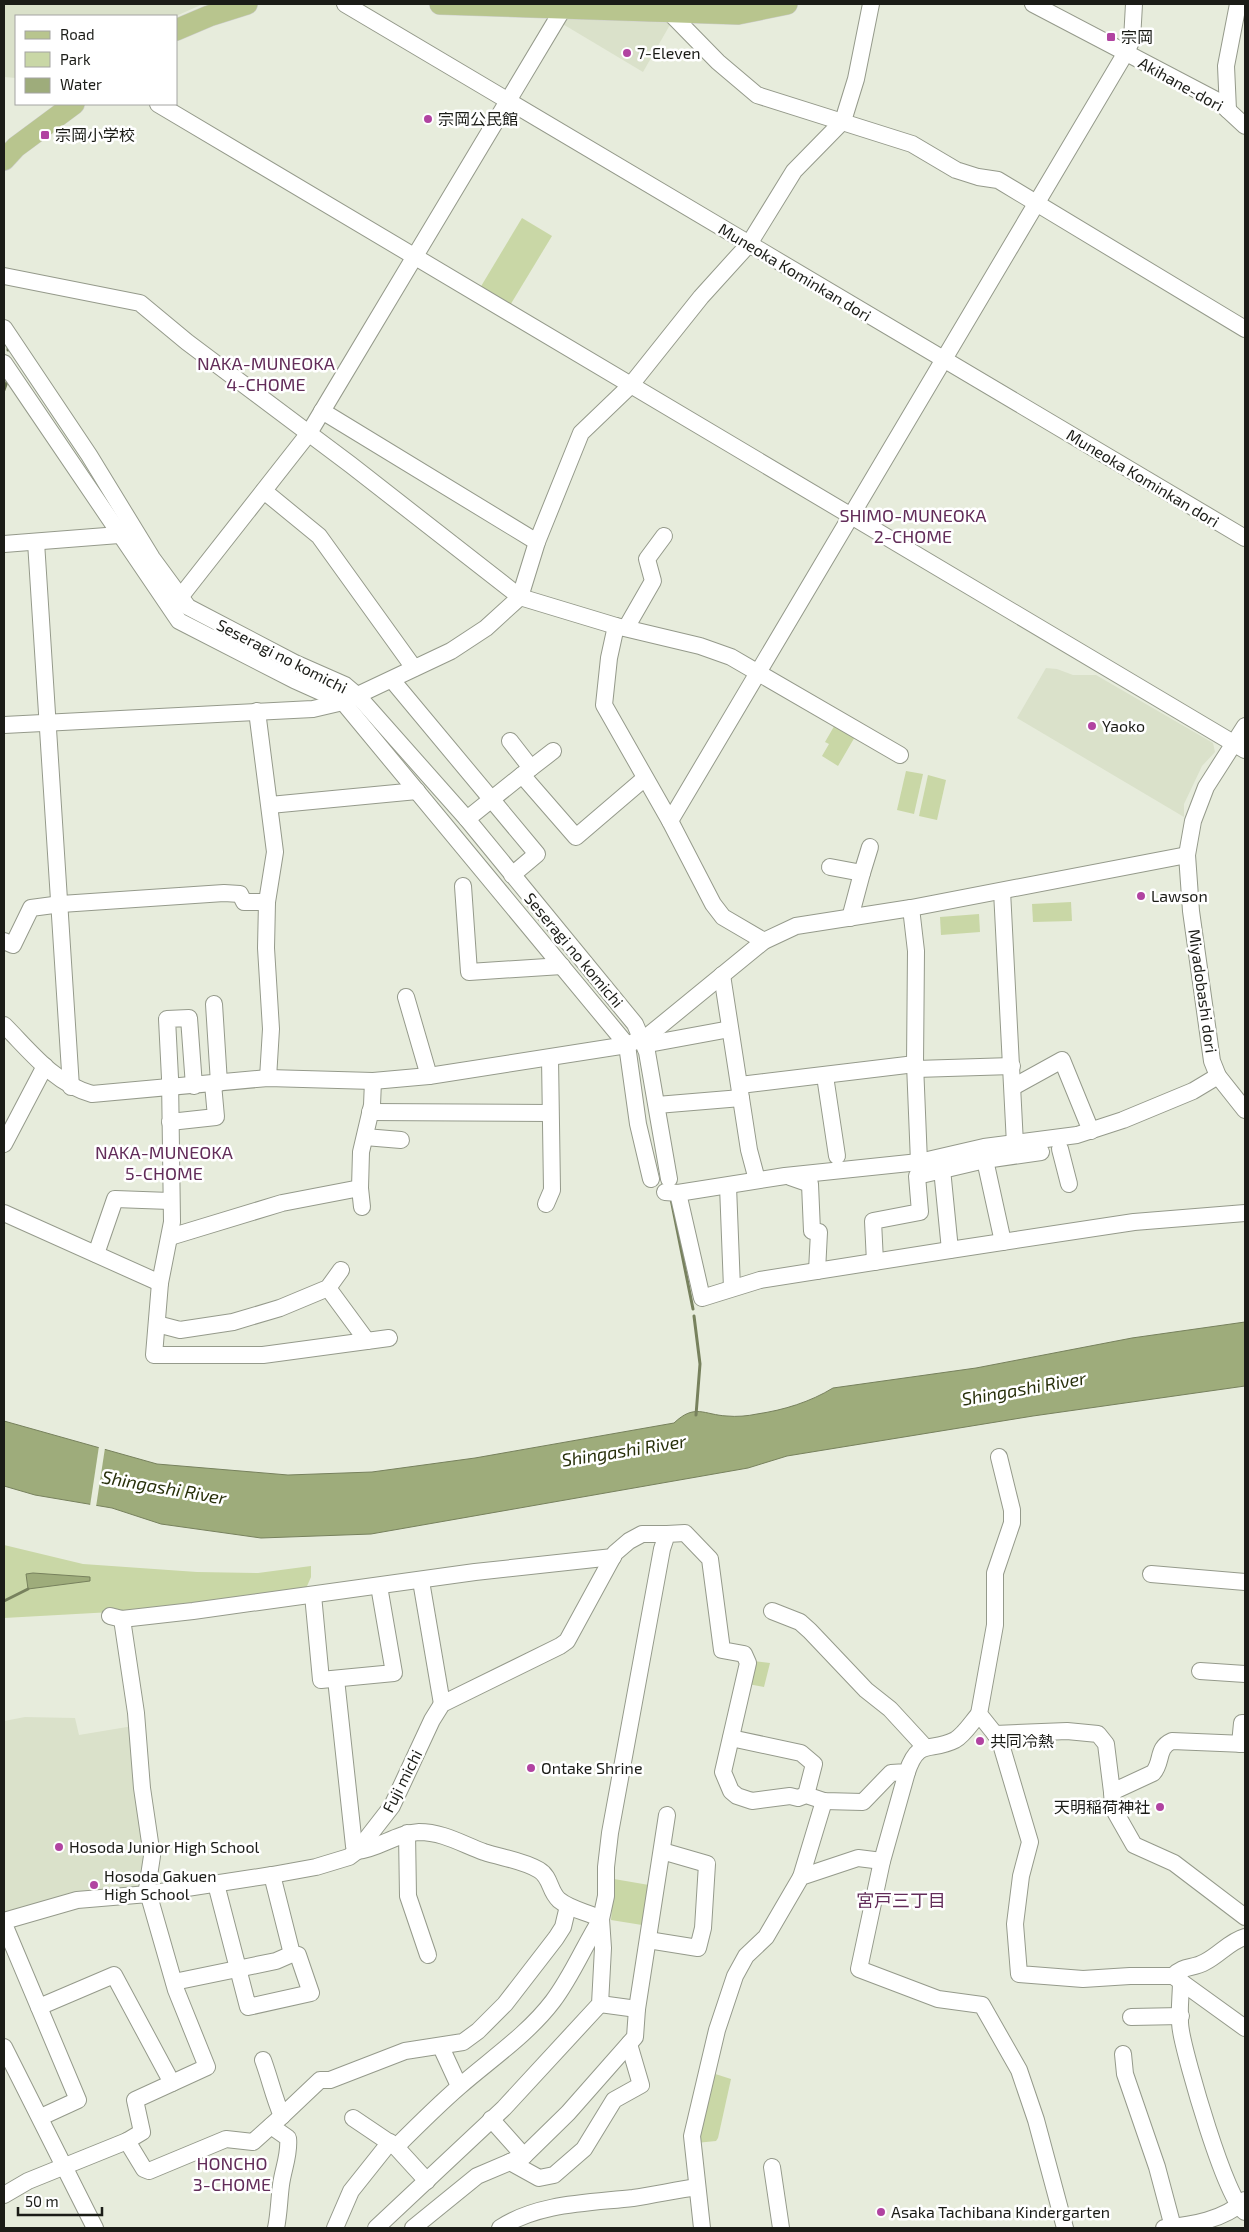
<svg xmlns="http://www.w3.org/2000/svg" width="1249" height="2232" viewBox="0 0 1249 2232" font-family="'Exo 2','Noto Sans JP',sans-serif">
<style>
.built{fill:#dae1ca}
.green{fill:#c9d7a6}
.water{fill:#9eac7b;stroke:#77815d}
.pier{fill:#e7ecdc}
.lines{fill:none;stroke-linecap:round;stroke-linejoin:round}
.stream{stroke:#77815d;stroke-width:3}
.minor-casing{stroke:#959a8b;stroke-width:18}
.major-casing{stroke:#cdcdcc;stroke-width:22}
.minor{stroke:#fff;stroke-width:16}
.major{stroke:#b8c58e;stroke-width:21}
.poi-dot{fill:#b143a1;stroke:#fff;stroke-width:2}
.labels{text-anchor:middle;stroke-width:5;stroke-linejoin:round;paint-order:stroke}
.poi-label{font-size:16px;fill:#1b1c17;stroke:#fff;text-anchor:start}
.street-label{font-size:16px;fill:#1b1c17;stroke:#fff}
.neighbourhood-label{font-size:18px;fill:#622c59;stroke:#fff}
.water-label{font-size:18px;font-style:italic;fill:#28300a;stroke:#fff}
</style>
<rect width="100%" height="100%" fill="#e7ecdc"/>
<g class="built">
<path d="M4,4H203L176,16H16V78L4,77Z"/>
<path d="M565,18L671,23L643,72L561,23Z"/>
<path d="M1046,668L1057,669L1073,675H1096L1213,743L1215,752L1202,766L1184,804V817L1017,718Z"/>
<path d="M25,1717L75,1718L79,1735L133,1726L147,1854L141,1891L4,1917V1721Z"/>
</g>
<g class="green">
<path d="M522,218L552,236L509,307L480,288Z"/>
<path d="M836,723L856,735L838,766L822,756L829,744L825,742Z"/>
<path d="M906,771L923,774L914,814L897,810Z"/>
<path d="M928,775L946,780L937,820L919,816Z"/>
<path d="M1071,902L1072,921L1033,922L1032,904Z"/>
<path d="M979,914L980,932L941,935L940,917Z"/>
<path d="M4,1545L83,1564L197,1572L258,1573L311,1566V1577L304,1593L130,1611L4,1618Z"/>
<path d="M753,1661L770,1663L764,1687L748,1684Z"/>
<path d="M614,1879L649,1885L642,1925L611,1920Z"/>
<path d="M709,2072L731,2079L718,2138L716,2141L696,2143Z"/>
</g>
<g class="water">
<path d="M1245,1322V1386L1033,1416L787,1456L748,1468L371,1534L261,1538L161,1524L112,1508L35,1495L4,1486V1421L157,1464L288,1475L372,1472L475,1458L674,1423C695,1403 704,1415 727,1416C736,1417 748,1416 757,1414C784,1410 810,1402 833,1388L976,1368L1132,1338Z"/>
<path d="M33,1573L90,1577V1581L28,1589L26,1574Z"/>
</g>
<path class="pier" d="M99,1446L105,1448L96,1507L90,1506Z"/>
<g class="lines">
<g class="stream">
<path d="M8,350V349"/>
<path d="M4,390L8,379"/>
<path d="M671,1199L693,1309"/>
<path d="M694,1316L700,1364L696,1415"/>
<path d="M4,1601L28,1589"/>
</g>
<g class="minor-casing">
<g id="minor">
<path d="M345,4L1245,538"/>
<path d="M1033,4L1218,101L1245,126"/>
<path d="M670,13L718,62L757,95L912,144L956,170L978,177L998,180L1245,329"/>
<path d="M158,104L1245,750"/>
<path d="M1228,110L1226,66L1238,4"/>
<path d="M4,276L140,303L187,342L351,465L520,597L616,626L700,646L731,657L900,755"/>
<path d="M4,328L89,455L152,558L188,607L295,663L345,685L358,696L467,819L635,1024L647,1052L669,1179"/>
<path d="M4,363L179,621L294,680L343,702L627,1045L638,1124L651,1179"/>
<path d="M322,411L537,542"/>
<path d="M264,491L319,536L414,668"/>
<path d="M36,542L71,1087"/>
<path d="M4,544L119,535"/>
<path d="M174,605L309,433L563,9"/>
<path d="M616,626L609,658L604,705L670,821L713,904L723,917L764,941"/>
<path d="M626,628L653,581L647,559L664,536"/>
<path d="M392,680L537,854L512,875"/>
<path d="M257,711L275,852L267,902L266,948L271,1029L268,1078"/>
<path d="M4,725L313,709L343,702L451,651L486,628L520,597L537,542L581,433L630,386L701,297L749,244L794,171L843,121L856,79L871,4"/>
<path d="M1245,726L1206,787L1193,821L1187,855L1191,911L1212,1061L1218,1076L1245,1110"/>
<path d="M510,741L531,768L522,775"/>
<path d="M531,768L553,751"/>
<path d="M270,805L417,791"/>
<path d="M467,819L522,775L576,837L645,778"/>
<path d="M670,821L1125,54L1132,40L1134,4"/>
<path d="M830,867L862,873L870,847"/>
<path d="M463,886L469,972L562,966"/>
<path d="M1002,891L1015,1144"/>
<path d="M911,908L916,951L915,1064L919,1162"/>
<path d="M850,918L862,873"/>
<path d="M4,941L13,945L31,908L61,904L224,893L240,894L244,902H267"/>
<path d="M722,975L749,1150L757,1180"/>
<path d="M406,997L429,1076"/>
<path d="M214,1004L219,1083"/>
<path d="M4,1025C30,1051 55,1084 92,1094L268,1078L373,1081L429,1076L627,1045L649,1035L764,941L796,926L911,908L1187,855"/>
<path d="M642,1037L654,1043L730,1029"/>
<path d="M916,1069L1012,1066"/>
<path d="M825,1076L837,1156"/>
<path d="M740,1085L915,1064"/>
<path d="M194,1086L189,1018L167,1019L170,1078L172,1222L160,1283L154,1355H263L389,1338"/>
<path d="M1013,1087L1062,1060L1091,1131"/>
<path d="M657,1105L741,1098"/>
<path d="M370,1112L550,1113"/>
<path d="M170,1122L216,1117L213,1084"/>
<path d="M365,1137L401,1140"/>
<path d="M4,1144L45,1066"/>
<path d="M984,1149L985,1160L1003,1242"/>
<path d="M1060,1149L1069,1184"/>
<path d="M941,1159L950,1250"/>
<path d="M790,1177L810,1184L812,1231L819,1232L817,1271"/>
<path d="M728,1186L732,1288"/>
<path d="M360,1188L362,1207"/>
<path d="M665,1192L678,1193L785,1176L919,1162L984,1147L1077,1135L1123,1120L1193,1091L1218,1076"/>
<path d="M678,1193L702,1298L760,1280L950,1250L1134,1222L1245,1213"/>
<path d="M546,1204L552,1190L550,1058"/>
<path d="M4,1213L160,1283"/>
<path d="M170,1237L282,1203L360,1188L361,1152L372,1105L373,1081"/>
<path d="M96,1254L115,1199L170,1201"/>
<path d="M875,1262L873,1221L920,1212L917,1176L985,1160L1041,1152"/>
<path d="M328,1288L367,1341"/>
<path d="M157,1324L180,1330L233,1322L280,1308L328,1288L341,1270"/>
<path d="M1151,1574L1245,1582"/>
<path d="M421,1581L442,1704"/>
<path d="M313,1595L321,1680L394,1673L379,1586"/>
<path d="M772,1611L800,1622L810,1631L866,1690L890,1709L925,1747"/>
<path d="M110,1616L122,1619L193,1611L475,1572L613,1557"/>
<path d="M1200,1671L1245,1674"/>
<path d="M336,1679L354,1846L357,1851C379,1849 396,1833 419,1832C443,1832 462,1844 484,1852C502,1858 522,1860 539,1870C551,1877 549,1891 559,1900C571,1910 588,1912 601,1919C584,1946 572,1976 553,2001C528,2034 491,2059 460,2086C438,2105 417,2126 396,2147"/>
<path d="M995,1734L979,1714L995,1625V1573L1012,1523V1510L999,1457"/>
<path d="M731,1738L801,1753L814,1764L806,1795"/>
<path d="M1240,1744L1242,1723H1245"/>
<path d="M1245,1744L1172,1741C1156,1748 1163,1762 1153,1773L1112,1792L1106,1744L1098,1734L1067,1731L995,1734L1000,1741L1030,1842L1021,1876L1015,1924L1019,1974L1083,1979L1130,1976H1173L1245,2028"/>
<path d="M907,1772L882,1861L859,1969L938,1999L982,2005L1019,2070L1036,2120L1065,2228"/>
<path d="M1112,1792L1113,1808L1134,1845L1174,1863L1245,1917"/>
<path d="M407,1833L408,1896L428,1955"/>
<path d="M801,1877L824,1801"/>
<path d="M216,1884L248,2007L311,1993L298,1955L292,1954L272,1875"/>
<path d="M4,1921L77,1900L148,1894L272,1875L316,1867L349,1857L357,1851L392,1806L432,1720L442,1704L560,1646L567,1641L615,1553L629,1541L642,1534H667"/>
<path d="M4,1924L78,2100L41,2117"/>
<path d="M648,1940L698,1948L703,1928L707,1864L662,1851"/>
<path d="M1173,1976C1183,1965 1193,1969 1205,1962C1219,1955 1230,1941 1245,1937"/>
<path d="M1181,1981C1181,1997 1178,2016 1181,2031C1185,2057 1227,2204 1245,2212"/>
<path d="M174,1982L276,1961L292,1954"/>
<path d="M600,2004L637,2009"/>
<path d="M39,2007L114,1975L172,2083"/>
<path d="M1131,2017L1181,2016"/>
<path d="M4,2047L95,2228"/>
<path d="M441,2047L459,2086"/>
<path d="M1123,2054L1125,2074L1157,2167L1173,2227"/>
<path d="M263,2060C270,2079 274,2098 282,2116L320,2080H330L405,2051L463,2042L478,2031L505,2004L556,1938L563,1927L568,1906"/>
<path d="M353,2118L396,2147L427,2181"/>
<path d="M491,2119L524,2156"/>
<path d="M271,2126L288,2138C290,2154 283,2169 281,2185C279,2200 279,2214 276,2228"/>
<path d="M127,2141L144,2169L149,2171L226,2139L253,2142L282,2116"/>
<path d="M510,2162L539,2178L554,2175L584,2149L614,2100L641,2085L629,2044"/>
<path d="M772,2167L781,2228"/>
<path d="M4,2195L28,2181L127,2141L142,2132L135,2100L207,2067L176,1990L147,1889L152,1856L142,1788L136,1713L122,1619"/>
<path d="M335,2228L351,2191L390,2142"/>
<path d="M376,2228L504,2108L600,2004L603,1948L601,1919L606,1896V1867L610,1833L662,1549L667,1534L685,1533L710,1559L722,1650L744,1654L748,1663L723,1772L731,1791L737,1796L752,1801L790,1796L798,1798L806,1795L824,1801L863,1802L891,1773L907,1772C919,1737 930,1753 955,1740C964,1735 972,1722 979,1714"/>
<path d="M413,2228L477,2176L524,2156L568,2113L635,2037L637,2009L667,1815"/>
<path d="M500,2228C538,2203 588,2203 633,2198C654,2195 676,2190 697,2187"/>
<path d="M702,2228L692,2136L717,2030L735,1976L746,1956L766,1937L801,1877L858,1858L882,1861"/>
<path d="M1164,2228C1192,2225 1224,2220 1245,2200"/>
</g>
</g>
<g class="major-casing">
<g id="major">
<path d="M440,4L738,14L787,4"/>
<path d="M176,30L209,16L247,4"/>
<path d="M4,160L16,147L74,104"/>
</g>
</g>
<use href="#minor" class="minor"/>
<use href="#major" class="major"/>
</g>
<g class="poi-dot">
<rect x="1106" y="32" width="10" height="10" rx="2.5"/>
<circle cx="627" cy="53" r="5"/>
<circle cx="428" cy="119" r="5"/>
<rect x="40" y="130" width="10" height="10" rx="2.5"/>
<circle cx="1092" cy="726" r="5"/>
<circle cx="1141" cy="896" r="5"/>
<circle cx="980" cy="1741" r="5"/>
<circle cx="531" cy="1768" r="5"/>
<circle cx="1160" cy="1807" r="5"/>
<circle cx="59" cy="1847" r="5"/>
<circle cx="94" cy="1885" r="5"/>
<circle cx="881" cy="2212" r="5"/>
</g>
<g class="labels">
<g class="poi-label">
<text x="1121" y="43">宗岡</text>
<text x="637" y="59">7-Eleven</text>
<text x="438" y="125">宗岡公民館</text>
<text x="55" y="141">宗岡小学校</text>
<text x="1102" y="732">Yaoko</text>
<text x="1151" y="902">Lawson</text>
<text x="990" y="1747">共同冷熱</text>
<text x="541" y="1774">Ontake Shrine</text>
<text x="1150" y="1813" text-anchor="end">天明稲荷神社</text>
<text x="69" y="1853">Hosoda Junior High School</text>
<text x="104" y="1882">Hosoda Gakuen<tspan x="104" dy="18">High School</tspan></text>
<text x="891" y="2218">Asaka Tachibana Kindergarten</text>
</g>
<g class="street-label">
<text transform="translate(1181 84) rotate(29)" y="6">Akihane-dori</text>
<text transform="translate(795 272) rotate(31)" y="6">Muneoka Kominkan dori</text>
<text transform="translate(1143 478) rotate(31)" y="6">Muneoka Kominkan dori</text>
<text transform="translate(282 656) rotate(27)" y="6">Seseragi no komichi</text>
<text transform="translate(574 950) rotate(50)" y="6">Seseragi no komichi</text>
<text transform="translate(1203 991) rotate(82)" y="6">Miyadobashi dori</text>
<text transform="translate(402 1781) rotate(-63)" y="6">Fuji michi</text>
</g>
<g class="neighbourhood-label">
<text x="266" y="370">NAKA-MUNEOKA<tspan x="266" dy="21">4-CHOME</tspan></text>
<text x="913" y="522">SHIMO-MUNEOKA<tspan x="913" dy="21">2-CHOME</tspan></text>
<text x="164" y="1159">NAKA-MUNEOKA<tspan x="164" dy="21">5-CHOME</tspan></text>
<text x="901" y="1907">宮戸三丁目</text>
<text x="232" y="2170">HONCHO<tspan x="232" dy="21">3-CHOME</tspan></text>
</g>
<g class="water-label">
<text transform="translate(1024 1389) rotate(-10)" y="6">Shingashi River</text>
<text transform="translate(624 1451) rotate(-9)" y="6">Shingashi River</text>
<text transform="translate(164 1488) rotate(10)" y="6">Shingashi River</text>
</g>
</g>
<rect width="1249" height="2232" fill="none" stroke="#1b1c17" stroke-width="10"/>
<rect x="15" y="15" width="162" height="90" fill="#ffffff" stroke="#a4a4a2"/>
<rect x="25" y="31" width="25" height="8" fill="#b8c58e" stroke="#a4a4a2"/>
<text x="60" y="40" font-size="15" fill="#1b1c17">Road</text>
<rect x="25" y="52" width="25" height="15" fill="#c9d7a6" stroke="#a4a4a2"/>
<text x="60" y="65" font-size="15" fill="#1b1c17">Park</text>
<rect x="25" y="78" width="25" height="15" fill="#9eac7b" stroke="#a4a4a2"/>
<text x="60" y="90" font-size="15" fill="#1b1c17">Water</text>
<path d="M18 2207v8h84v-8" fill="none" stroke="#1b1c17" stroke-width="2.5"/>
<text x="25" y="2207" font-size="15" fill="#1b1c17" stroke="#ffffff" stroke-width="4" paint-order="stroke">50 m</text>
</svg>
